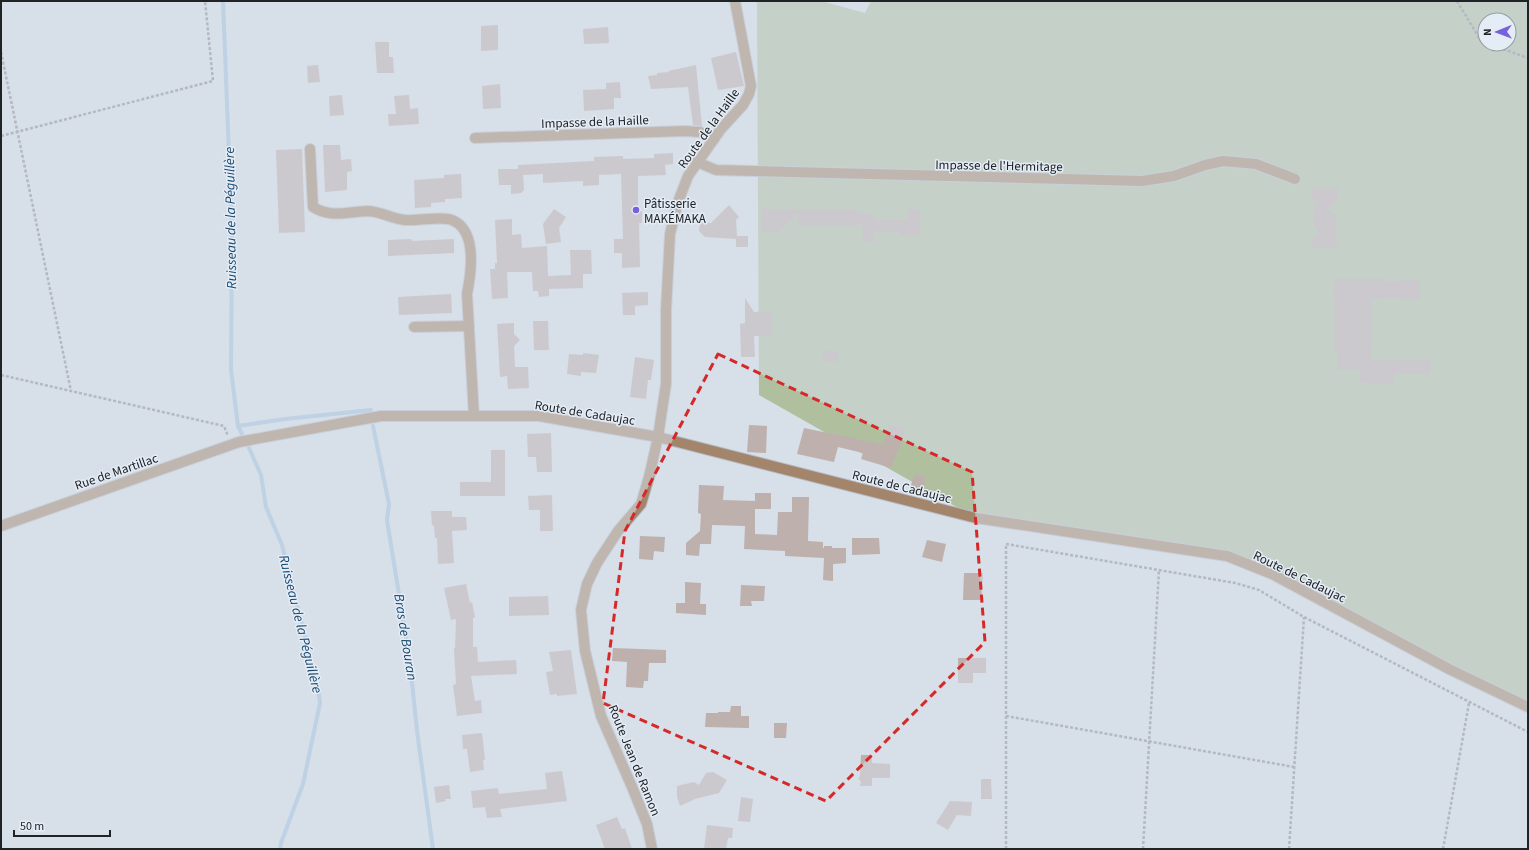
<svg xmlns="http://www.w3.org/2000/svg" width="1529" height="850" viewBox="0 0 1529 850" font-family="'Source Sans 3',sans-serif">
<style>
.green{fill:#b0c09f;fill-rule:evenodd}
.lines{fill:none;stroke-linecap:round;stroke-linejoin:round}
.stream{stroke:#a3c1de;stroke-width:4}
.building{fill:#bdb0ad}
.minor-casing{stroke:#b6bdc6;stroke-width:12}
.path{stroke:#878d94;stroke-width:2.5;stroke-dasharray:3 2;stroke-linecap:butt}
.minor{stroke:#a3856c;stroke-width:10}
.marked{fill:none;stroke:#d62828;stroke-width:3;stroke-dasharray:8 5;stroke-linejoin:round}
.poi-dot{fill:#7561db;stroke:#e4ecf6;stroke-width:1.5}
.labels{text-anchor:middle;stroke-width:3;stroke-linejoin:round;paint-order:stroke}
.street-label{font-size:13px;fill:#202326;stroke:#e4ecf6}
.poi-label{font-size:13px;fill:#202326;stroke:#e4ecf6;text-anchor:start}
.water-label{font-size:14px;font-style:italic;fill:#17466c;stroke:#e4ecf6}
</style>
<rect width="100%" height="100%" fill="#d7dfe9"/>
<path class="green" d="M757,1H821L865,13L871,1H1528V707L1227,556L976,518L759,395ZM1485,20H1509V44H1485Z"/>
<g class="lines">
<g class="stream">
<path d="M223,1L232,232L231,370L238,426L242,434"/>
<path d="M238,426L285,419L371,410"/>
<path d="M373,426L389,504L387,520L410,663L417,731L433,849"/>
<path d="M249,448L261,475L266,507L282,545L318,688L320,703L303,784L281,843L280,849"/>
</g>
</g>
<g class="building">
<path d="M498,25V50L481,51V26Z"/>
<path d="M608,27L609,43L584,44L583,29Z"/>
<path d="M375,42H389V57H393L394,73H377Z"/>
<path d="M736,52L744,86L718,90L711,58Z"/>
<path d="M318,65L320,82L308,83L307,66Z"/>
<path d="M696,65L702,126L693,125L688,87L651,89L648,76L657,75V73L669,72L668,71Z"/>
<path d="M620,82L621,98H614V109L584,111L583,90L606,89V83Z"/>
<path d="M500,84L501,108L483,109L482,86Z"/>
<path d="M342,95L344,115L330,116L329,96Z"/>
<path d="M409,95L410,109L418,108L419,124L389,126L388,114H396L394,96Z"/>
<path d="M323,145H340L341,160L351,159L352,171L347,172V190L325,192Z"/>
<path d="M302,149L305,232L279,233L276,150Z"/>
<path d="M673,153V164L665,165L666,175L638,176V211H642V223H639L640,267L622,268V253H614V239H623L621,174L599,175V185L583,186V181L543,183V174L523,175L524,190L521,193L511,194V185H499L498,169H518V165L594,161V157L623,156V159L654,158V154Z"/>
<path d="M461,174L462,198L445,199V202L431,203V207L415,208L414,180L444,178V175Z"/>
<path d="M1312,188L1338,189V202L1327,208L1336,215L1337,248H1311L1312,237L1319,234L1312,221L1316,205L1312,200Z"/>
<path d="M729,205L739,217L736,220L737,236H748V247H736V239L705,237L699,231L700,223H711Z"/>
<path d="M554,209L566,217L559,228L561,242L546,244L543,224Z"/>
<path d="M762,209H857V213H869V214H874V220H908V209H921L920,236L900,235V232H873V241H862L863,225H797V214L779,232H762Z"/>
<path d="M512,219V235L521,234L522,248L547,246L548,276L571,275L570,250H591L592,274H583V288L549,289V296L539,297L538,291H533L532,272H507L508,298L492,299L490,269H495V263H497L495,220Z"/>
<path d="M411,239L412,241L454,239V253L388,256V240Z"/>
<path d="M1334,279H1385L1386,282H1401V280H1420L1419,300L1401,299L1400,298L1386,297L1384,299H1372L1371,360H1431L1430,373H1394V384L1360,383V370H1338V350H1334L1335,299H1333Z"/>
<path d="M648,292V305L635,306V315H623L622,293Z"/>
<path d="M451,294L452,313L399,315L398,297Z"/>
<path d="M745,298L754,312L772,311V335L754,336L755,357H741L740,324L745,323Z"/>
<path d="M533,321H548L549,350H534Z"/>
<path d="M514,323V334L520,340L514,346L515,367H528L529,388L508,389L507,376L500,377L497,324Z"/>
<path d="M823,351H838V363L822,362Z"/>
<path d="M583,353L599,355L596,373L581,372V376L567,374L569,354L583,355Z"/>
<path d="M635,357L654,360L651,380H648L646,399L630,397Z"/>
<path d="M749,425L767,426L766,453L747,452Z"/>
<path d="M890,425L906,429L891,468L861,459L863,453L838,447L834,462L797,454L804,428L867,441L868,440L883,445Z"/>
<path d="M551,433L552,472H537L536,457H528L527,434Z"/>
<path d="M491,450H505V496H460V482H491Z"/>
<path d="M914,475L926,477L922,495L909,492Z"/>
<path d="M699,485L724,486L723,500L755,501V493H771V509H755V534L777,535L778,512H792V497H809L808,541L823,542V548H824V546H832V548H846V563L833,564V581L823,580L824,558L785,556V551L744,549L745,526L712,525L711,544H700L699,556L686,555V543L700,531L701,514L698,513Z"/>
<path d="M552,495L553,531H540V510H529L528,496Z"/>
<path d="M431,511H452V517H466L467,530L452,531L454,563L438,564L437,538H435L434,525L432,526Z"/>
<path d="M640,536L665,537L664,552L654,551L653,560L639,559Z"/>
<path d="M852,538H879L880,554L852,555Z"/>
<path d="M927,540L946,544L942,562L922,557Z"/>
<path d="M964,573H983L982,600H963Z"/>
<path d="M685,582L701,583L700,604H706V615L676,613V603H685Z"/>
<path d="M466,584L470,603L472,602L475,617L473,618V647H477L478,662L516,660L517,674L471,676L475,701L481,700L482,713L457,716L453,685L456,684L454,648H455L456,619L451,620L444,588Z"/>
<path d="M741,585L765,586L764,601H751L752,606H740Z"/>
<path d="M548,596L549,615L509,616V597Z"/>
<path d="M613,648L666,650V663H649L648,681H644L643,688L626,687L627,662L612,661Z"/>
<path d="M571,650L577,694L557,696V694L550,695L546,672L553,671L549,652Z"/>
<path d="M958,658H986V673H973V683H958Z"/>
<path d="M731,706H741V716H749V728L705,727L706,713H718V712H730Z"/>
<path d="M774,723H787L786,738H774Z"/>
<path d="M482,733L485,760H483L484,770L470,772L467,749H463L462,735Z"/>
<path d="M861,755H872V763L890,764V778H872V786H860L861,781L858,779L860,776Z"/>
<path d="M562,771L567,801L500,809L502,817L487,818L485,807L473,808L471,791L498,788L499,794L547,789L545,773Z"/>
<path d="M713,772L727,780L719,793L695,799L680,806L677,797V786L694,782L699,785L706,773Z"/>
<path d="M981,779H991L992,799H981Z"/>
<path d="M449,785L451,799H445L446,801L436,803L434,787Z"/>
<path d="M741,797L753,799L750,822L738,821Z"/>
<path d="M950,801L972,802L971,816L957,815L948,830L936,823Z"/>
<path d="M617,817L622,829L625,828L632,849H605L596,825Z"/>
<path d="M707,825L733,828L732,838H728L726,849H704Z"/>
</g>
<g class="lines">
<g class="minor-casing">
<g id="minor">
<path d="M475,138L685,131L700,132L714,139"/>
<path d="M310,149L313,207C330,218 348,212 367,211C380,211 392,219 405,220C419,221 434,217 448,219C451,219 454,221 456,222C477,235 471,274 467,294L474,416"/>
<path d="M697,162L716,170L1142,181L1174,176L1205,165L1223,161L1256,164L1295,179"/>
<path d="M414,327L469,326"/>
<path d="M1,526L239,442L381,416H539L658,437L976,518L1227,556L1272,574L1449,669L1528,707"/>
<path d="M652,849L647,824L632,787L601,716L585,651L581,610L587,584L597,563L618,531L641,504L649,477L658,437L666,384V310L670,234L678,202L688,176L721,129L743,105L749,94L751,86L735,1"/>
</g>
</g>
<g class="path">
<path d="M1457,1L1481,41L1485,43"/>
<path d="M1489,44L1528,58"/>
<path d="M1,52L71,391"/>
<path d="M1,136L213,81L205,1"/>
<path d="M1,375L224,426L228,436"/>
<path d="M1006,716L1294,767"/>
<path d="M1006,849V544L1235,583L1259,590L1304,617L1528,732"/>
<path d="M1143,849L1159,570"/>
<path d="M1289,849L1304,617"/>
<path d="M1443,849L1469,703"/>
</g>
<use href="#minor" class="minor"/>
</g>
<path d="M0 0H1529V850H0ZM718,354L972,472L985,642L826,801L603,703L625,531Z" fill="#d7dfe9" fill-opacity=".55" fill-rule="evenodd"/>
<path class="marked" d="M718,354L972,472L985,642L826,801L603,703L625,531Z"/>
<circle class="poi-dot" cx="636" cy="210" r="4"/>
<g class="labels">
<g class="street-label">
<text transform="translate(595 121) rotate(-2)" y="5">Impasse de la Haille</text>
<text transform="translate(708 128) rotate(-54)" y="5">Route de la Haille</text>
<text transform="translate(999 165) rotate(1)" y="5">Impasse de l'Hermitage</text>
<text transform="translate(585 412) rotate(9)" y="5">Route de Cadaujac</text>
<text transform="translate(116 471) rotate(-19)" y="5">Rue de Martillac</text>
<text transform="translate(902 486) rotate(14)" y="5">Route de Cadaujac</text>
<text transform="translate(1300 576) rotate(26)" y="5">Route de Cadaujac</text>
<text transform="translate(635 760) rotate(68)" y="5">Route Jean de Ramon</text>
</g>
<g class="poi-label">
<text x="644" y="208">Pâtisserie<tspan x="644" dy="15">MAKÉMAKA</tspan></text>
</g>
<g class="water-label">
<text transform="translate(230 218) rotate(-91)" y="5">Ruisseau de la Péguillère</text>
<text transform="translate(301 624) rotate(76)" y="5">Ruisseau de la Péguillère</text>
<text transform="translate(406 637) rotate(81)" y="5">Bras de Bouran</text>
</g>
</g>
<rect width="1529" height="850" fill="none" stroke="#202326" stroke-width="4"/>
<g transform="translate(1497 32) rotate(269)"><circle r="19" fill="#e4ecf6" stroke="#969ca3"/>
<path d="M0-3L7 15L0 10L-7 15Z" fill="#7561db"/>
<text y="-6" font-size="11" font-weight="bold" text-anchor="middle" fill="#202326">N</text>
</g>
<path d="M14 830v6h96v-6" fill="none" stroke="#202326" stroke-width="2"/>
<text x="20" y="830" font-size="12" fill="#202326" stroke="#e4ecf6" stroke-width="3" paint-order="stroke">50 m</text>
</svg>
